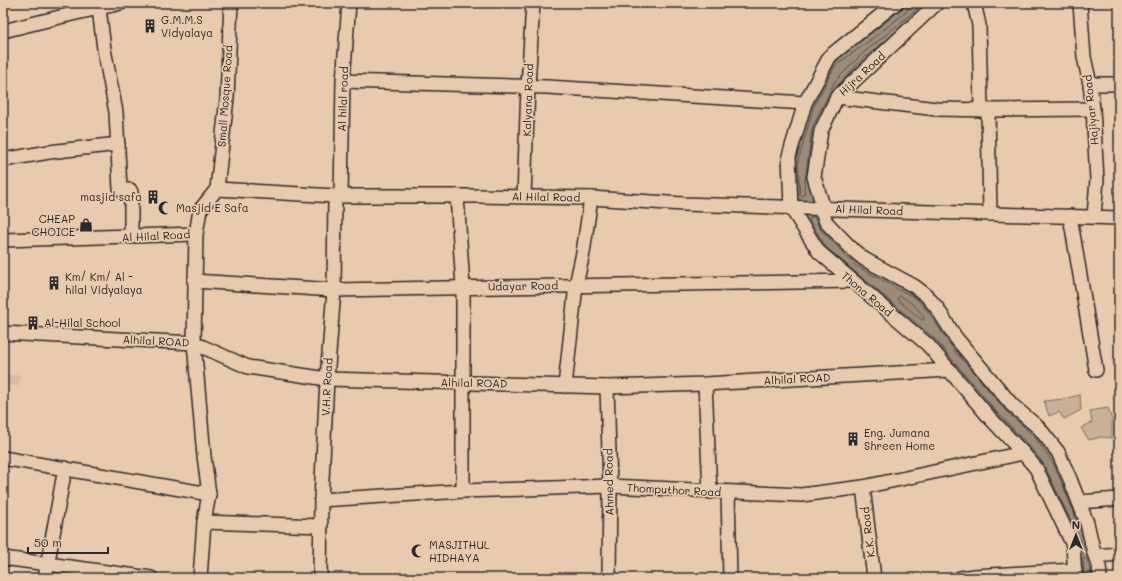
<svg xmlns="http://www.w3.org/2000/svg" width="1122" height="581" viewBox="0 0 1122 581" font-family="Mali,sans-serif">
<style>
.built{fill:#d8bda3}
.green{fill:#c9b099;stroke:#7a6e62}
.water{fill:#9d8b7a;stroke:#6f655a}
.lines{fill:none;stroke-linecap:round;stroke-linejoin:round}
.shore{stroke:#59514b;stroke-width:1}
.street-casing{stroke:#2b2b2b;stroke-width:16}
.street{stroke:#e8caae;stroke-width:13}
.labels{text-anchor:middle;stroke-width:3.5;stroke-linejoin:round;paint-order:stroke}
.poi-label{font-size:11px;fill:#2b2b2b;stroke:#e8caae;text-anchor:start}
.street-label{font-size:11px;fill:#2b2b2b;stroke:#e8caae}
</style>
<rect width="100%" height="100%" fill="#e8caae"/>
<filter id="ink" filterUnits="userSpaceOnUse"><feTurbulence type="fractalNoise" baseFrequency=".025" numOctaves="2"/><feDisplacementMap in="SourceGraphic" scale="8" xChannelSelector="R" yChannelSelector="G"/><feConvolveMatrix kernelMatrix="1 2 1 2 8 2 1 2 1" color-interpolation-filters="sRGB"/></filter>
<g filter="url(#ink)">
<path class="built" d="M3,374L20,375L19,386L8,385L7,399H3Z"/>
<g class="green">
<path d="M1080,395L1081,410L1064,419L1059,412L1049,416L1044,401L1064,399Z"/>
<path d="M1108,408L1112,420V438L1101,437L1089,440L1081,428L1092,422L1090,411Z"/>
</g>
<path class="water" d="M903,3H932L867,61L821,131L813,189L840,237L914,286L1057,453L1100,578H1075L1072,543L1035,468L947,366L819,252L791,202L789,160L828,60L875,25Z"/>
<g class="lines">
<g class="shore">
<path d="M910,3L909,7L906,12L881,32L835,66L814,106L798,161L800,195L803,196L805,194L804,188L812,128L835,81L861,55L915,11L921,3"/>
<path d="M861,41L903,8L905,3"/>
<path d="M838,85L864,58L884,42"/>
<path d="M813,217L815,218L820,229L856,266L886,282L897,289L909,294L920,302L929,313L955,352L972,370L1006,411L1034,436L1053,463L1062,483L1079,526L1078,529H1075L1043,463L1030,447L996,411L935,339L826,247L809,220L810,218Z"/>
<path d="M900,296C911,301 917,308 924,317V319L922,320L898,300V298Z"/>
<path d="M1084,578L1083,559L1085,558C1090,562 1090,571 1091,578"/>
</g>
<g class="street-casing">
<g id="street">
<path d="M896,3L830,56L805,103L789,156L791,208L819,252L928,345L990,418L1023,453L1036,468L1073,545L1075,578"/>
<path d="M974,3L979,25L981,110"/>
<path d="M1080,3L1084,57L1090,84L1093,109L1097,180L1094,216"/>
<path d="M99,8L104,49L116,112L120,189L121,190H130L131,192V237"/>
<path d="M3,31L72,14L121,3"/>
<path d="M343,81L547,87L805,103"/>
<path d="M1090,84H1119"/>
<path d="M837,97L937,109L988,110L1093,109"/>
<path d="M988,110L990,214"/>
<path d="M3,160L49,152L118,144"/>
<path d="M217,189L227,98L231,3"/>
<path d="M341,196L343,81L349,3"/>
<path d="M457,196L463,287V491"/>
<path d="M524,197L528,86L533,3"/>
<path d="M821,209L826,222L853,250L864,259L914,286L926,295L937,308L956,338L1012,405L1039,428L1058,452L1070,479L1087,523L1094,553L1099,565L1100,578"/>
<path d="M824,209L814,177L821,131L837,97L937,3"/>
<path d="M1070,216L1096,370"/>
<path d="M196,234L194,343L204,456L209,494L204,522L200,578"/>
<path d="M3,240L196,234L200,210L217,189L335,196H477L591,198L683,204L1119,218"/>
<path d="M194,281L334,290L852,281"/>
<path d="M3,333L194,343L248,367L327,379L607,387L705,384L950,370"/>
<path d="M705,384L710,492"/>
<path d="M565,386L576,285L583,253L591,198"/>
<path d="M607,387L610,486L609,578"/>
<path d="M3,458L209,494"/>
<path d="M863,487L874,578"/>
<path d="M728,493L730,578"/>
<path d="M321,500L463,491L610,486L801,495L863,487L1023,453"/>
<path d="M1079,502L1119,499"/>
<path d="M204,522L321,526"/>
<path d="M1095,556L1119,554"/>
<path d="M3,558L151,578"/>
<path d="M45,578L65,468"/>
<path d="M320,578L321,500L327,379L334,290L335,196"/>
<path d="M960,578L974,576L1075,570"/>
</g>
</g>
<use href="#street" class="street"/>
</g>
</g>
<defs>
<g id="building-bare" transform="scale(1.08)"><path d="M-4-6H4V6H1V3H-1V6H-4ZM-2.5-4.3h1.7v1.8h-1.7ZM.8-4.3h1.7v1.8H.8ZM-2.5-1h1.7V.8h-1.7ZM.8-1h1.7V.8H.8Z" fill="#2b2b2b" stroke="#e8caae" stroke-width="2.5" paint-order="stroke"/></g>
<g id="mosque-bare" transform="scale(1.08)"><path d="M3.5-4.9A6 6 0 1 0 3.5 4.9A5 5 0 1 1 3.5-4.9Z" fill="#2b2b2b" stroke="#e8caae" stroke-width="2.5" paint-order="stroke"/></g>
<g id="shop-bare" transform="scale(1.08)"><path d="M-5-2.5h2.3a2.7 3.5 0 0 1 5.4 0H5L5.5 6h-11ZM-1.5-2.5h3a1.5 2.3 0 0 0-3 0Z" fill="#2b2b2b" stroke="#e8caae" stroke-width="2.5" paint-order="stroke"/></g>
</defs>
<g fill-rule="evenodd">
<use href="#building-bare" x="150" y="26"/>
<use href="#building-bare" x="153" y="197"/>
<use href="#mosque-bare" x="165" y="208"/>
<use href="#shop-bare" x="86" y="225"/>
<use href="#building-bare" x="54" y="283"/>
<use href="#building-bare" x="33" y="323"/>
<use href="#building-bare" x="853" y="439"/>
<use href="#mosque-bare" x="418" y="551"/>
</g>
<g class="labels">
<g class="poi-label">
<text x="161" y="24">G.M.M.S<tspan x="161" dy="13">Vidyalaya</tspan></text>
<text x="142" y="201" text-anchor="end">masjid safa</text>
<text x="176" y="212">Masjid E Safa</text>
<text x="75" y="223" text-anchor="end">CHEAP<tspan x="75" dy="13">CHOICE</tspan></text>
<text x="65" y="281">Km/ Km/ Al -<tspan x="65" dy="13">hilal Vidyalaya</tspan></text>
<text x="44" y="327">Al-Hilal School</text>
<text x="864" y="437">Eng. Jumana<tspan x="864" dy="13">Shreen Home</tspan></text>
<text x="429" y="549">MASJITHUL<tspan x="429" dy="13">HIDHAYA</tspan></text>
</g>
<g class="street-label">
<text transform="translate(862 74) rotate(-43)" y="4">Hijra Road</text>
<text transform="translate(225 96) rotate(-86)" y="4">Small Mosque Road</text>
<text transform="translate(343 99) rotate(-88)" y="4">Al hilal road</text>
<text transform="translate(528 100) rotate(-88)" y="4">Kalyana Road</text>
<text transform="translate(1091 110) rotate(-96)" y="4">Hajiyar Road</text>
<text transform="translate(546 197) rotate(1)" y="4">Al Hilal Road</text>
<text transform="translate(869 210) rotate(2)" y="4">Al Hilal Road</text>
<text transform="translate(156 236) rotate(-3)" y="4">Al Hilal Road</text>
<text transform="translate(523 286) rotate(-1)" y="4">Udayar Road</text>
<text transform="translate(867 294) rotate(40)" y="4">Thona Road</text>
<text transform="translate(156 341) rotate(3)" y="4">Alhilal ROAD</text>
<text transform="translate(797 379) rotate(-3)" y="4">Alhilal ROAD</text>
<text transform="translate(474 383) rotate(1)" y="4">Alhilal ROAD</text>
<text transform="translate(327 387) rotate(-87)" y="4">V.H.R Road</text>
<text transform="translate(609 482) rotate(-91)" y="4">Ahmed Road</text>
<text transform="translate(674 490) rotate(3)" y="4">Thomputhor Road</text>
<text transform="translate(868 532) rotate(-97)" y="4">K.K. Road</text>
</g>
</g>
<rect width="1122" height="581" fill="none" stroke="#e8caae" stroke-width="16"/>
<rect x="8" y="8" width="1106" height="565" fill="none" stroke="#2b2b2b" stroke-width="1.5" filter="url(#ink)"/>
<g transform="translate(1076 535)" stroke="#e8caae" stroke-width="3" paint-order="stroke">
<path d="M0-3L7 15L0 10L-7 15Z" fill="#2b2b2b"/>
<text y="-6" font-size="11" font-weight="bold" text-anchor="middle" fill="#2b2b2b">N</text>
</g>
<path d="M28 547v6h80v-6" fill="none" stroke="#2b2b2b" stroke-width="2"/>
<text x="34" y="547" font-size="12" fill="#2b2b2b" stroke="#e8caae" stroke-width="3" paint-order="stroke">50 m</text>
</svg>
